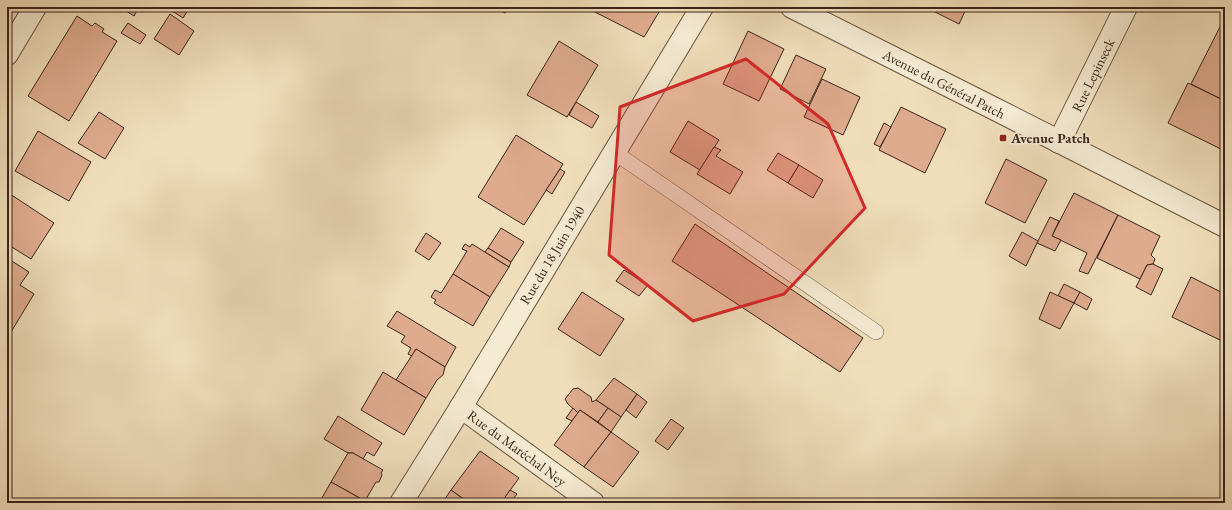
<svg xmlns="http://www.w3.org/2000/svg" width="1232" height="510" viewBox="0 0 1232 510" font-family="'EB Garamond',serif">
<style>
.building{fill:#deab8d;stroke:#3c241a}
.lines{fill:none;stroke-linecap:round;stroke-linejoin:round}
.service-casing{stroke:#695242;stroke-width:16}
.minor-casing{stroke:#695242;stroke-width:24}
.service{stroke:#f5ead2;stroke-width:15}
.minor{stroke:#f5ead2;stroke-width:22}
.marked{fill:#d62828;fill-opacity:0.2;stroke:#d62828;stroke-width:3;stroke-linejoin:round}
.poi-dot{fill:#8f2418;stroke:#f5ead2;stroke-width:1.5}
.labels{text-anchor:middle;stroke-width:3.5;stroke-linejoin:round;paint-order:stroke}
.street-label{font-size:14px;fill:#3c241a;stroke:#f5ead2}
.poi-label{font-size:14px;font-weight:bold;fill:#3c241a;stroke:#f5ead2;text-anchor:start}
</style>
<rect width="100%" height="100%" fill="#f0deba"/>
<filter id="stains"><feTurbulence type="fractalNoise" baseFrequency=".005" numOctaves="4"/><feColorMatrix values="0 0 0 0 .2 0 0 0 0 .09 0 0 0 0 .02 0 0 0 .5 -.17"/></filter>
<radialGradient id="worn" r=".72"><stop offset=".6" stop-color="#630" stop-opacity="0"/><stop offset="1" stop-color="#630" stop-opacity=".3"/></radialGradient>
<g class="building">
<path d="M120,7H139L134,16Z"/>
<path d="M166,7H190L183,18Z"/>
<path d="M493,7H508L505,13Z"/>
<path d="M590,7H662L644,37L589,9Z"/>
<path d="M925,7H967L959,24Z"/>
<path d="M170,14L194,31L179,55L154,39Z"/>
<path d="M77,16L92,26L95,23L104,29L102,32L117,41L69,121L28,96Z"/>
<path d="M1225,17V101L1191,84Z"/>
<path d="M128,23L146,35L140,44L121,33Z"/>
<path d="M748,31L784,49L759,101L723,84Z"/>
<path d="M559,41L598,65L567,117L527,95Z"/>
<path d="M796,55L826,69L809,104L780,89Z"/>
<path d="M822,79L860,97L843,135L804,117Z"/>
<path d="M1188,83L1225,101V151L1168,123Z"/>
<path d="M576,102L599,116L592,128L569,115Z"/>
<path d="M901,107L946,129L925,173L879,150Z"/>
<path d="M99,112L124,128L105,159L78,143Z"/>
<path d="M688,121L719,140L700,170L670,152Z"/>
<path d="M884,123L891,127L880,147L874,144Z"/>
<path d="M38,131L91,162L69,201L15,171Z"/>
<path d="M516,135L563,164L524,225L478,197Z"/>
<path d="M714,147L721,150L716,156L743,172L730,194L697,174Z"/>
<path d="M778,153L799,165L788,183L767,170Z"/>
<path d="M1006,159L1047,180L1025,223L985,203Z"/>
<path d="M799,165L823,180L813,198L788,183Z"/>
<path d="M560,169L565,172L552,194L546,190Z"/>
<path d="M7,192L54,223L31,259L7,244Z"/>
<path d="M1074,193L1118,215L1088,274L1079,271L1087,253L1052,236Z"/>
<path d="M1118,215L1160,236L1151,255L1155,259L1153,264L1147,265L1140,279L1097,258Z"/>
<path d="M1050,217L1059,221L1052,236L1061,240L1055,251L1037,243Z"/>
<path d="M695,224L863,338L840,372L672,261Z"/>
<path d="M501,228L524,242L511,262L488,248Z"/>
<path d="M1022,232L1038,241L1026,266L1009,256Z"/>
<path d="M426,233L441,243L429,260L415,251Z"/>
<path d="M465,244L470,247L472,244L509,267L490,297L453,274L467,251L462,249Z"/>
<path d="M488,248L511,262L509,267L485,252Z"/>
<path d="M7,258L29,272L20,285L34,294L8,337L7,336Z"/>
<path d="M1153,264L1163,269L1151,295L1136,287L1147,265Z"/>
<path d="M624,270L648,285L639,296L616,281Z"/>
<path d="M453,274L490,297L473,326L434,303L436,300L431,297L435,290L441,293Z"/>
<path d="M1191,277L1221,292L1223,289L1225,290V335L1223,334L1220,340L1172,317Z"/>
<path d="M1064,284L1080,292L1074,303L1058,296Z"/>
<path d="M582,292L624,319L600,356L558,329Z"/>
<path d="M1050,292L1074,303L1060,329L1039,319Z"/>
<path d="M1080,292L1092,299L1087,310L1074,303Z"/>
<path d="M397,311L456,347L445,367L416,349L412,356L408,354L411,348L401,342L405,336L387,326Z"/>
<path d="M416,349L445,367L443,375L437,380L426,398L396,380Z"/>
<path d="M383,372L426,398L404,435L361,410Z"/>
<path d="M614,378L637,394L621,417L596,400Z"/>
<path d="M578,388L591,397L592,402L596,400L608,408L598,422L580,410L578,413L568,404L565,399L573,389Z"/>
<path d="M637,394L647,402L636,418L626,410Z"/>
<path d="M573,408L578,413L572,421L566,418Z"/>
<path d="M608,408L621,417L611,432L598,422Z"/>
<path d="M580,410L611,432L584,467L554,445Z"/>
<path d="M338,416L382,443L374,456L367,452L363,459L353,453H348L324,439Z"/>
<path d="M671,419L684,428L668,450L655,441Z"/>
<path d="M611,432L639,452L613,487L584,467Z"/>
<path d="M480,451L519,478L501,503H469L451,490Z"/>
<path d="M348,453H353L383,470L381,473L382,475L379,482H376L365,501L331,482Z"/>
<path d="M331,482L365,501L364,503H319Z"/>
<path d="M451,490L469,503H442Z"/>
<path d="M510,490L517,494L510,503H501Z"/>
</g>
<g class="lines">
<g class="service-casing">
<path id="service" d="M614,152L876,332"/>
</g>
<g class="minor-casing">
<g id="minor">
<path d="M792,7L993,108L1225,226"/>
<path d="M7,54L35,7"/>
<path d="M1059,142L1126,7"/>
<path d="M461,407L593,503"/>
<path d="M401,503L461,407L702,7"/>
</g>
</g>
<use href="#service" class="service"/>
<use href="#minor" class="minor"/>
</g>
<path class="marked" d="M746,59L828,124L865,208L784,294L693,321L609,255L620,107Z"/>
<rect class="poi-dot" x="999" y="134" width="8" height="8" rx="2"/>
<g class="labels">
<g class="street-label">
<text transform="translate(1093 75) rotate(-64)" y="5">Rue Lepinseck</text>
<text transform="translate(944 84) rotate(27)" y="5">Avenue du Général Patch</text>
<text transform="translate(552 255) rotate(-59)" y="5">Rue du 18 Juin 1940</text>
<text transform="translate(517 448) rotate(36)" y="5">Rue du Maréchal Ney</text>
</g>
<g class="poi-label">
<text x="1011" y="143">Avenue Patch</text>
</g>
</g>
<rect width="1232" height="510" fill="none" stroke="#f0deba" stroke-width="24"/>
<rect x="8" y="8" width="1216" height="494" fill="none" stroke="#3c241a" stroke-width="2"/>
<rect x="12" y="12" width="1208" height="486" fill="none" stroke="#3c241a"/>
<rect width="100%" height="100%" filter="url(#stains)"/>
<rect width="100%" height="100%" fill="url(#worn)"/>
</svg>
